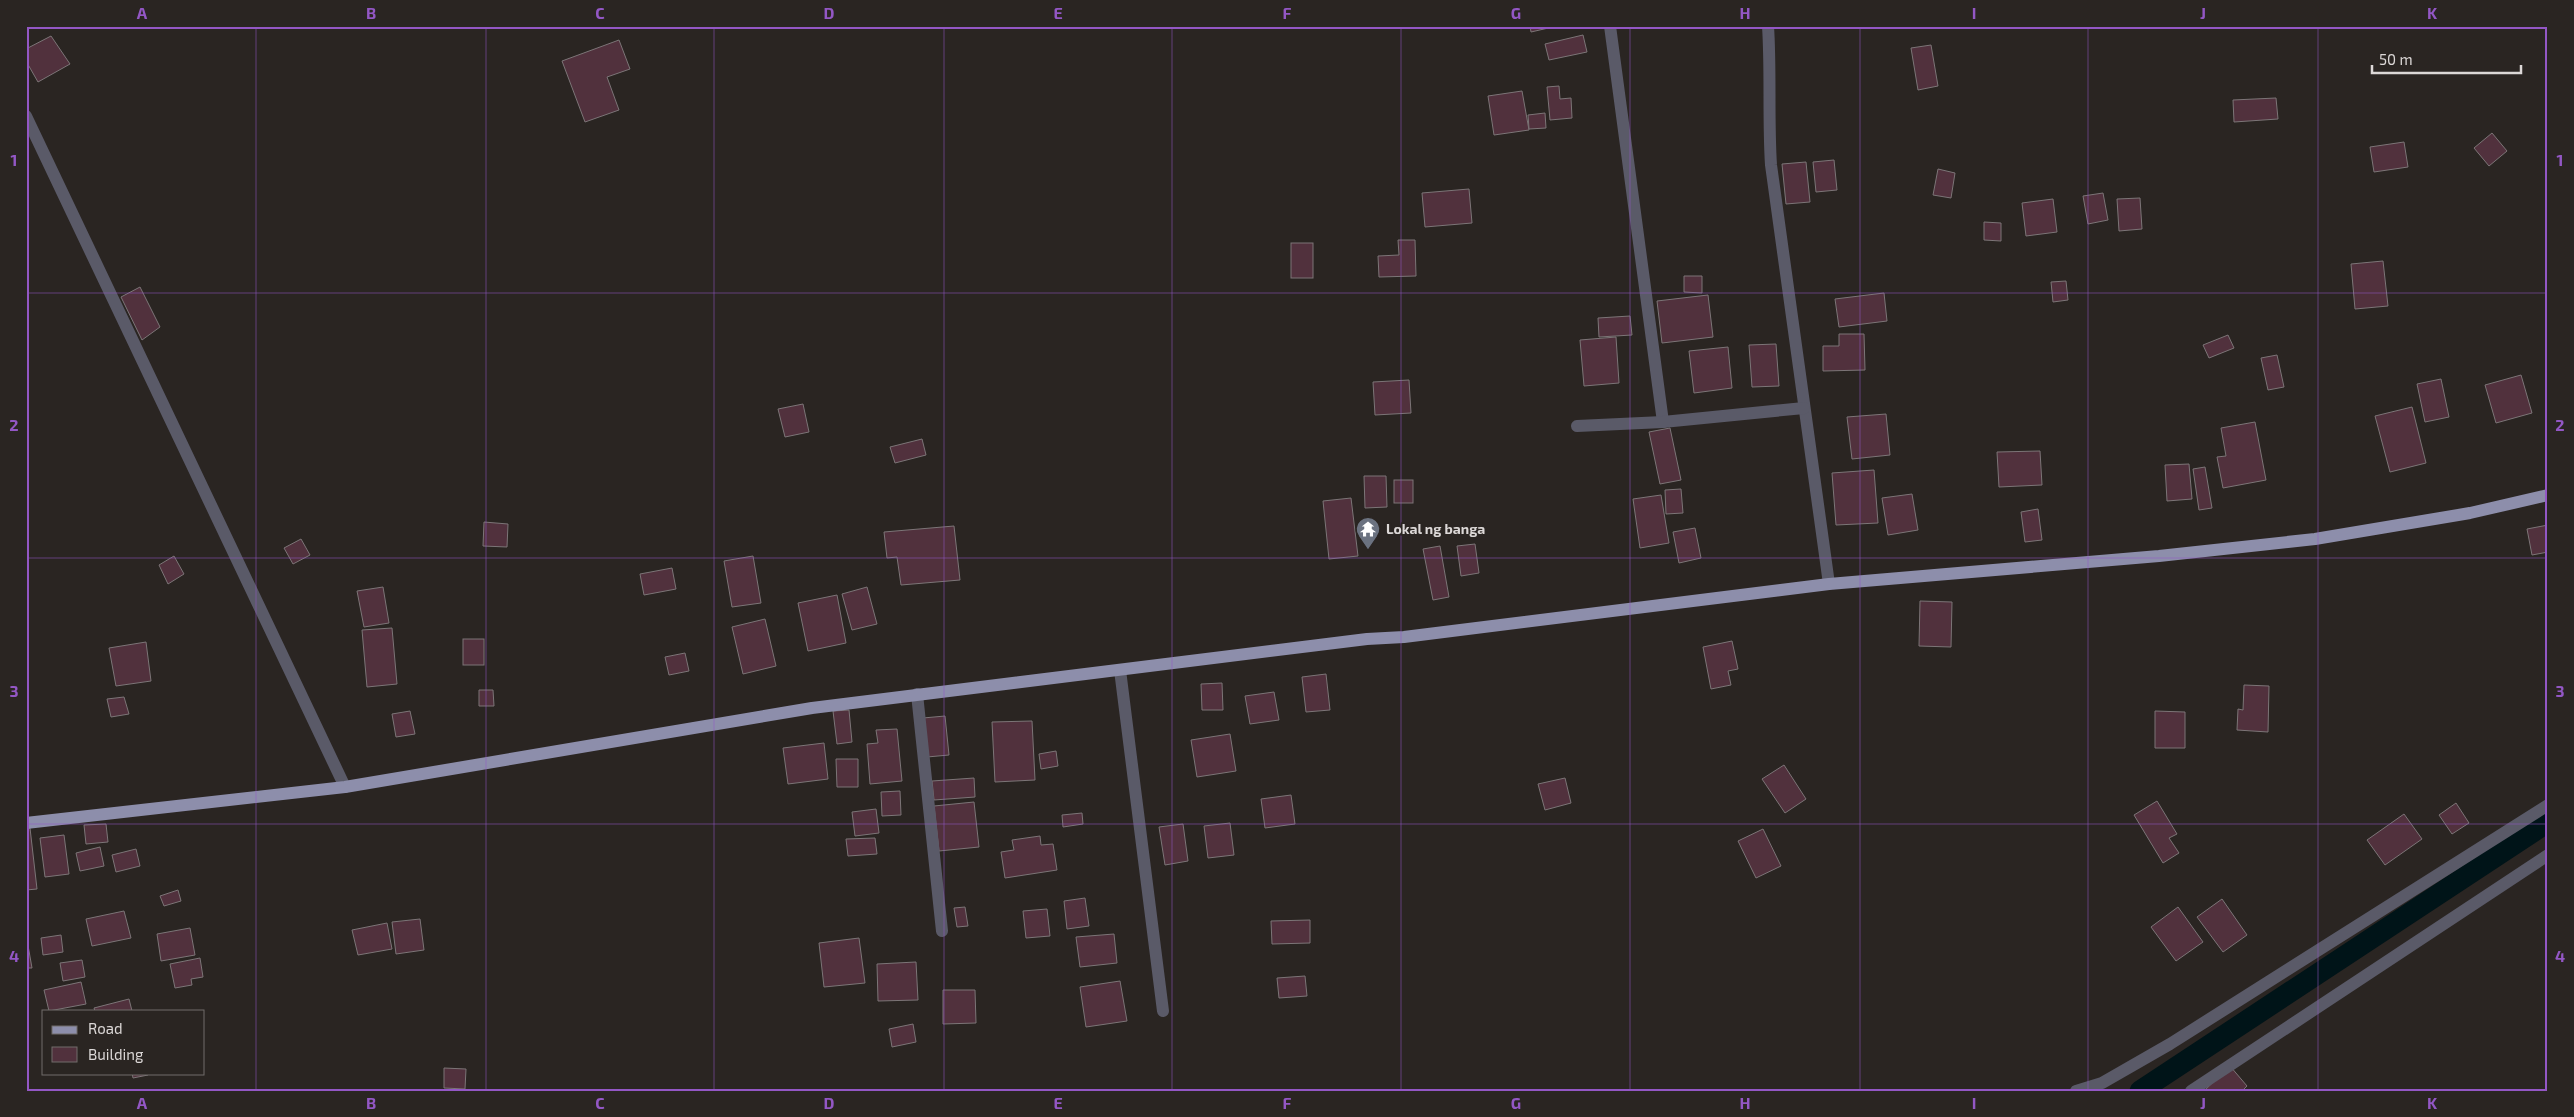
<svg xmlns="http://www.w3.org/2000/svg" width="2574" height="1117" viewBox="0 0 2574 1117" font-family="'Exo 2',sans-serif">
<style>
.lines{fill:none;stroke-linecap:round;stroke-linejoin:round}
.canal{stroke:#001418;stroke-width:21}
.building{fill:#51313d;stroke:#7c7577}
.minor{stroke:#5a5a68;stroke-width:12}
.major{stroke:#8d8eab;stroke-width:12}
.grid{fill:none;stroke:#9357c5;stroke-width:1;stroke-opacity:0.55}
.labels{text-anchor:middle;stroke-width:4;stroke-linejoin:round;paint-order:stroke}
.poi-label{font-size:14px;font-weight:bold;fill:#dcd8d7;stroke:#2a2522;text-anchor:start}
.neatline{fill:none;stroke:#9357c5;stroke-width:2}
.grid-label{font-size:16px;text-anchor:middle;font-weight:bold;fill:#9357c5}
</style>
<rect width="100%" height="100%" fill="#2a2522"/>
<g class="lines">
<path class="canal" d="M2140,1091L2548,822"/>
</g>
<g class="building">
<path d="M1530,26H1557L1531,32Z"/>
<path d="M1583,35L1587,52L1549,60L1545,44Z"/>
<path d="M51,36L70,64L38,82L26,61V49Z"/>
<path d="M619,40L630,69L607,77L619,110L585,122L562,61Z"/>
<path d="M1931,45L1938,86L1918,90L1911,48Z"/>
<path d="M1559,86L1560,99L1571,98L1572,118L1550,120L1547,87Z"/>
<path d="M1522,91L1529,130L1494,135L1488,96Z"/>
<path d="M2276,98L2278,119L2234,122L2233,100Z"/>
<path d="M1545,113L1546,128L1529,129L1528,115Z"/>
<path d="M2492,133L2507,151L2489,166L2474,148Z"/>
<path d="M2404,142L2408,167L2374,172L2370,147Z"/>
<path d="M1834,160L1837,190L1816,192L1813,162Z"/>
<path d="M1806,162L1810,202L1786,204L1782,164Z"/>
<path d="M1938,169L1955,173L1951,198L1933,195Z"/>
<path d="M1469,189L1472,223L1425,227L1422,193Z"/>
<path d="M2103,193L2108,220L2088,224L2083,196Z"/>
<path d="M2140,198L2142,229L2119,231L2117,199Z"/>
<path d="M2053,199L2057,232L2026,236L2022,203Z"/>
<path d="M1984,222L2001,223V241L1984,240Z"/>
<path d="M1398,240H1415L1416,276L1379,277L1378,256L1399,255Z"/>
<rect x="1291" y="243" width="22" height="35"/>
<path d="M2383,261L2388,306L2355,309L2351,264Z"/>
<path d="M1684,276H1702V293L1684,292Z"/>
<path d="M2066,281L2068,300L2053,302L2051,282Z"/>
<path d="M140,287L160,327L142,340L121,297Z"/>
<path d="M1884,293L1887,321L1839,327L1835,299Z"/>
<path d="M1708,295L1713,337L1662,343L1657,301Z"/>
<path d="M1630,316L1632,335L1599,337L1598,318Z"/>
<path d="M1839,334H1864L1865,370L1823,371V346H1839Z"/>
<path d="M2228,335L2234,348L2209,358L2203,345Z"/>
<path d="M1616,337L1619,383L1584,386L1580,340Z"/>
<path d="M1776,344L1779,386L1752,387L1749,345Z"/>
<path d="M1728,347L1732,388L1694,393L1689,351Z"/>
<path d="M2277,355L2284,387L2268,390L2261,358Z"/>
<path d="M2521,375L2532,413L2496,423L2485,385Z"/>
<path d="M2441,379L2449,417L2425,422L2417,384Z"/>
<path d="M1409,380L1411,413L1375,415L1373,382Z"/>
<path d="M803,404L809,432L785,437L778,409Z"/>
<path d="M2412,407L2426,463L2390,472L2375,416Z"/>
<path d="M1886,414L1890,455L1852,459L1847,417Z"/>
<path d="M2255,422L2266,480L2223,488L2217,457L2226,456L2221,428Z"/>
<path d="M1670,428L1681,480L1660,484L1649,432Z"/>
<path d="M922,439L926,455L895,463L890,447Z"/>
<path d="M2040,451L2042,485L1999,487L1997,452Z"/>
<path d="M2189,464L2192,499L2167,501L2165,465Z"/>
<path d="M2205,467L2212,508L2199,510L2193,469Z"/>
<path d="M1874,470L1878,523L1836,525L1832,473Z"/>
<path d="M1364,476H1386L1387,507L1365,508Z"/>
<rect x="1394" y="480" width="19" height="23"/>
<path d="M1681,489L1683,513L1666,514L1665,490Z"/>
<path d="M1912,494L1918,530L1888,535L1882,498Z"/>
<path d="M1661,495L1669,543L1640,548L1633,499Z"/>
<path d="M1351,498L1358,556L1329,559L1323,501Z"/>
<path d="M2038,509L2042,540L2025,542L2021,512Z"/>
<path d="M484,522L508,524L507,547L483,546Z"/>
<path d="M2548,525V552L2532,555L2527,529Z"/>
<path d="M954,526L960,580L901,585L897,557L887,558L884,532Z"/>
<path d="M1695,528L1701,558L1679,563L1673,532Z"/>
<path d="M301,539L310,555L293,564L284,548Z"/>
<path d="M1475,544L1479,573L1461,576L1457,546Z"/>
<path d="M1440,546L1449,597L1433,600L1423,549Z"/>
<path d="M174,556L184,574L168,584L159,565Z"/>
<path d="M753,556L761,603L732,607L724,561Z"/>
<path d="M672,568L676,589L644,595L640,574Z"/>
<path d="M383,587L389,623L364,627L357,591Z"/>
<path d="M867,587L877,624L852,630L842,594Z"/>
<path d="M837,595L846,643L808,651L798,603Z"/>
<path d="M1920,601L1952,602L1951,647L1919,646Z"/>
<path d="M765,619L776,666L743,674L732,627Z"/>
<path d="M392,628L397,684L367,687L362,630Z"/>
<rect x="463" y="639" width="21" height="26"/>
<path d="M1732,641L1738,669L1728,671L1731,685L1711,689L1703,647Z"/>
<path d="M146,642L151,681L116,686L109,648Z"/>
<path d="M685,653L689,671L669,675L665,657Z"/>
<path d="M1326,674L1330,710L1306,712L1302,677Z"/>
<path d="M1222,683L1223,710H1202L1201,684Z"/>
<path d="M2244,685L2269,686L2268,732L2237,730L2238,709L2243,710Z"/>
<path d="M479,690H493L494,706H479Z"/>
<path d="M1274,692L1279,720L1250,724L1245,696Z"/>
<path d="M124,697L129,714L111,717L107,699Z"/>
<path d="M849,710L852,742L837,744L833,711Z"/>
<path d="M410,711L415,734L396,737L392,714Z"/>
<path d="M2155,711L2185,712V748H2155Z"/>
<path d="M945,716L949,755L927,757L923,718Z"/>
<path d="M1032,721L1035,780L995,782L992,722Z"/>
<path d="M897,729L902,781L870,784L867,744L878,743L876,730Z"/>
<path d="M1230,734L1236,771L1197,777L1191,740Z"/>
<path d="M824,743L828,779L788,784L783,748Z"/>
<path d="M1056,751L1058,766L1041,769L1039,754Z"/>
<path d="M836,759H858V787H837Z"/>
<path d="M1784,765L1806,799L1785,813L1762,779Z"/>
<path d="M974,778L975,797L934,800L932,781Z"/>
<path d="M1565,778L1571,803L1545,810L1538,784Z"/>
<path d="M900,791L901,815L882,816L881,792Z"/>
<path d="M1291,795L1295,824L1265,828L1261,799Z"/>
<path d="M2157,801L2177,834L2169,838L2179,853L2163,863L2134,815Z"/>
<path d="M974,802L979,847L939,851L934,806Z"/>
<path d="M2456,803L2469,823L2452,834L2439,815Z"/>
<path d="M876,809L879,833L855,836L852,812Z"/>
<path d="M1082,813L1083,824L1063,827L1062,815Z"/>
<path d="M2404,814L2422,839L2385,865L2367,840Z"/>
<path d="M1230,823L1234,855L1208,858L1204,826Z"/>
<path d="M106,824L108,842L86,844L84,825Z"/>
<path d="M1183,824L1188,861L1165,865L1159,827Z"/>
<path d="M30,828L37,889L26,890V829Z"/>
<path d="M1763,829L1781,866L1756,878L1738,841Z"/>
<path d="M64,835L69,874L45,877L40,838Z"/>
<path d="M1040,836L1041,845L1053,844L1057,870L1005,878L1001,852L1014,850L1012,840Z"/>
<path d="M875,838L877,854L848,856L846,839Z"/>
<path d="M100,847L104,866L80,871L76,853Z"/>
<path d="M136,849L140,866L116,872L112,855Z"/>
<path d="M178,890L181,901L164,906L160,896Z"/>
<path d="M1085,898L1089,926L1067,929L1064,901Z"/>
<path d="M2222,899L2247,935L2223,952L2197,917Z"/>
<path d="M965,907L968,926L957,927L954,908Z"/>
<path d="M2178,907L2203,942L2176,961L2151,927Z"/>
<path d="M1047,909L1050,936L1026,938L1023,911Z"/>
<path d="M124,911L131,938L92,946L86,919Z"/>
<path d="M420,919L424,950L396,954L392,922Z"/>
<path d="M1310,920V943L1272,944L1271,921Z"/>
<path d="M387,923L392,949L358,955L352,930Z"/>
<path d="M190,928L195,955L161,961L157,934Z"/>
<path d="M26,934L32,968H26Z"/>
<path d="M1114,934L1117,963L1080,967L1076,937Z"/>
<path d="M61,935L63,952L43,955L41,938Z"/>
<path d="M859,938L865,983L824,987L819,943Z"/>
<path d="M200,958L203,977L191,979L192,985L175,988L170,964Z"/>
<path d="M82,960L85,977L63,981L60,963Z"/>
<path d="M916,962L918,1000L878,1001L877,964Z"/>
<path d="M1305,976L1307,996L1279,998L1277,978Z"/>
<path d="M1120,981L1127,1021L1086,1027L1080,987Z"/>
<path d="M81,982L86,1004L49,1011L44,990Z"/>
<path d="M943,990H975L976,1023L943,1024Z"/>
<path d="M129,999L132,1011H95L94,1008Z"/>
<path d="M913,1024L916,1042L892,1047L889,1029Z"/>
<path d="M2230,1066L2247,1086L2242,1091H2204Z"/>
<path d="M444,1068L466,1069L465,1089L444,1088Z"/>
<path d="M132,1073H148V1075L133,1078Z"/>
</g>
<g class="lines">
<g class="minor">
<path d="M1610,26L1663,422"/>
<path d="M1768,26C1771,72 1768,118 1771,165L1829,584"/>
<path d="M26,116L345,787"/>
<path d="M1577,426L1663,422L1804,408"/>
<path d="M1120,670L1163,1011"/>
<path d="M917,694L942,931"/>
<path d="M2076,1091L2102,1083L2170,1044L2548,805"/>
<path d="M2191,1091L2548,855"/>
</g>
<path class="major" d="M26,823L345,787L812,708L1367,639L1404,637L1829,584L2159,556L2315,539L2470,513L2548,495"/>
</g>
<path class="grid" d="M256,26V1091M486,26V1091M714,26V1091M944,26V1091M1172,26V1091M1401,26V1091M1630,26V1091M1860,26V1091M2088,26V1091M2318,26V1091M26,293H2548M26,558H2548M26,824H2548"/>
<defs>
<g id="temple-pin" transform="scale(1.25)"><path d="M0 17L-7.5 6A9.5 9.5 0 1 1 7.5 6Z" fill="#6b7280" stroke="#2a2522"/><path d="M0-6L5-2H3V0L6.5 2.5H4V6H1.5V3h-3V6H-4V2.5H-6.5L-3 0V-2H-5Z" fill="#fff"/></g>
</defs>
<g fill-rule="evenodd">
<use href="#temple-pin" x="1368" y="529"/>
</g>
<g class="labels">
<g class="poi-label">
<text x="1386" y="534">Lokal ng banga</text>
</g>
</g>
<rect width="2574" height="1117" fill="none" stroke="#2a2522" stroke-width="55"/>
<rect x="42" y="1010" width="162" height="65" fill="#2a2522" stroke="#716d6a"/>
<rect x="52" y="1026" width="25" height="8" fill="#8d8eab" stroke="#716d6a"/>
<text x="88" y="1034" font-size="15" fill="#dcd8d7">Road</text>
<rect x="52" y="1047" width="25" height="15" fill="#51313d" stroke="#716d6a"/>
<text x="88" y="1060" font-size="15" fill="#dcd8d7">Building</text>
<path d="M2372 65v8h149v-8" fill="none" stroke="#dcd8d7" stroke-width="2.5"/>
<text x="2379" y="65" font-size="15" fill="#dcd8d7" stroke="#2a2522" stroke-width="4" paint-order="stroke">50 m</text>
<rect x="28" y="28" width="2518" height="1062" class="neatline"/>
<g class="grid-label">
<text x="142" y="19">A</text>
<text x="371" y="19">B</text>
<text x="600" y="19">C</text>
<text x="829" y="19">D</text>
<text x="1058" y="19">E</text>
<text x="1287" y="19">F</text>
<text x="1516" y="19">G</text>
<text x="1745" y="19">H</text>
<text x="1974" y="19">I</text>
<text x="2203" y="19">J</text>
<text x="2432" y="19">K</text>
<text x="14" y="166">1</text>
<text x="2560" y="166">1</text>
<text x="14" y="431">2</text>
<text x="2560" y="431">2</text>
<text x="14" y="697">3</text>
<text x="2560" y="697">3</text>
<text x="14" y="962">4</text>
<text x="2560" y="962">4</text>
<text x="142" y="1109">A</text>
<text x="371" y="1109">B</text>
<text x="600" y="1109">C</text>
<text x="829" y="1109">D</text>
<text x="1058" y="1109">E</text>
<text x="1287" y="1109">F</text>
<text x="1516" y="1109">G</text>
<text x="1745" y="1109">H</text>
<text x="1974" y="1109">I</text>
<text x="2203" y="1109">J</text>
<text x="2432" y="1109">K</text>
</g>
</svg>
